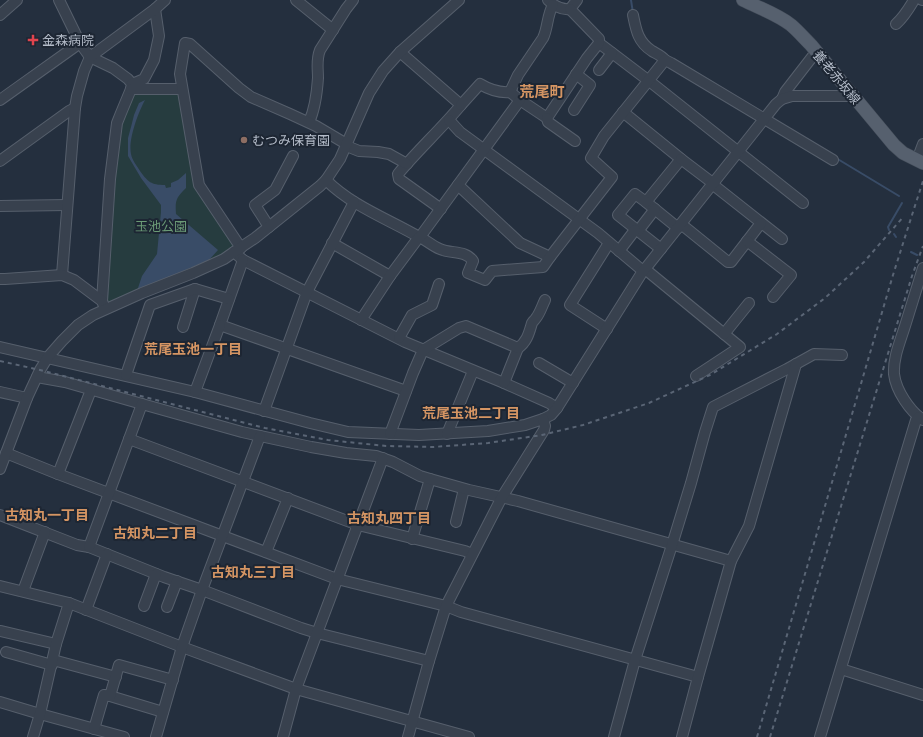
<svg xmlns="http://www.w3.org/2000/svg" width="923" height="737" viewBox="0 0 923 737" font-family="'Work Sans','Noto Sans JP',sans-serif">
<style>
.green{fill:#263c3f}
.water{fill:#394c67}
.lines{fill:none;stroke-linecap:round;stroke-linejoin:round}
.stream{stroke:#394c67;stroke-width:2}
.minor-casing{stroke:#565f6c;stroke-width:12}
.major-casing{stroke:#414a57;stroke-width:14}
.minor{stroke:#38414e;stroke-width:10}
.major{stroke:#56606e;stroke-width:13}
.rail{stroke:#5a6575;stroke-width:2;stroke-dasharray:4 4;stroke-linecap:butt}
.health-dot{fill:#e0444e;stroke:#1d2633;stroke-width:1.5}
.education-dot{fill:#8d6e63;stroke:#1d2633;stroke-width:1.5}
.labels{text-anchor:middle;stroke-width:4;stroke-linejoin:round;paint-order:stroke}
.poi-label{font-size:13px;fill:#b4bcc9;stroke:#1d2633;text-anchor:start}
.street-label{font-size:13px;fill:#b4bcc9;stroke:#1d2633}
.park-label{font-size:13px;fill:#6b9a76;stroke:#1d2633}
.neighbourhood-label{font-size:14px;font-weight:bold;fill:#d59563;stroke:#1d2633}
.quarter-label{font-size:15px;font-weight:bold;fill:#d59563;stroke:#1d2633}
</style>
<rect width="100%" height="100%" fill="#242f3e"/>
<path class="green" d="M132,90H181L198,186L238,247L107,306L108,224L119,123Z"/>
<path class="water" d="M145,100C138,113 128,140 131,154C132,160 137,166 140,171C148,182 151,185 165,185L166,188L171,187V183L178,180L186,173V188C176,198 175,200 176,214L218,250L209,260L137,291L142,276L157,254L161,212V205L141,178L128,156V138L131,127L134,115L139,103Z"/>
<g class="lines">
<g class="stream">
<path d="M631,0L633,13"/>
<path d="M836,158L899,196"/>
<path d="M889,230L888,227L902,203"/>
<path d="M894,234L896,237"/>
<path d="M911,252L917,255"/>
</g>
<g class="minor-casing">
<g id="minor">
<path d="M59,0L80,43L90,57L113,68L128,79L132,84L131,89L121,113L117,123L110,179L102,301"/>
<path d="M296,0L333,30"/>
<path d="M548,0C554,6 561,10 570,9L577,0"/>
<path d="M922,0H923"/>
<path d="M570,9L599,39V43L653,84L803,203"/>
<path d="M0,15L17,0"/>
<path d="M633,15C636,30 638,42 652,51C657,54 662,56 665,60"/>
<path d="M896,24C904,17 908,10 914,0"/>
<path d="M400,52L461,105C441,129 418,150 398,174L399,179L441,209"/>
<path d="M599,70L612,53"/>
<path d="M132,84L144,79L154,60L159,36L155,9"/>
<path d="M131,89H182"/>
<path d="M510,92L518,75L543,38C548,28 547,15 553,5"/>
<path d="M782,99L785,92L816,52"/>
<path d="M0,100L80,43"/>
<path d="M461,105L480,84C490,90 499,93 510,92L520,100L547,118L587,58L599,43"/>
<path d="M574,110L590,85L576,74"/>
<path d="M623,112L681,159L646,202L678,228"/>
<path d="M547,118L548,122L575,141"/>
<path d="M449,120L460,132L598,233L643,271"/>
<path d="M309,122C315,109 317,93 318,78C318,68 316,60 320,50L346,9L353,0"/>
<path d="M681,159L710,181L716,187L782,239"/>
<path d="M917,160L923,144"/>
<path d="M0,161L69,111L75,108"/>
<path d="M326,180C352,206 388,219 419,237"/>
<path d="M458,185L520,243L550,257"/>
<path d="M646,202L635,194L618,215L661,249"/>
<path d="M0,206L67,205"/>
<path d="M681,224L728,262H731L761,223"/>
<path d="M269,227L255,205L275,190L293,156"/>
<path d="M638,231L655,209"/>
<path d="M420,237C427,241 433,246 440,249C451,254 466,250 473,261L468,273L485,280L492,271L543,267L550,257L612,177L591,158L604,136L665,60L671,63L833,160"/>
<path d="M747,241L791,275L773,297"/>
<path d="M332,243L390,276"/>
<path d="M241,248L199,185L180,74L185,43L190,44L239,88L251,97L290,114L316,126L343,142L349,147L359,151L378,152L389,154L407,164"/>
<path d="M619,251L635,230"/>
<path d="M234,252L243,260L405,342L504,383L549,403L557,408"/>
<path d="M243,260L220,325L406,391"/>
<path d="M923,268C917,287 911,307 905,326C900,342 893,358 894,374C896,391 910,411 923,420"/>
<path d="M645,269L740,347L696,376"/>
<path d="M62,275L75,108L77,96L84,71L90,57L155,9L165,0"/>
<path d="M0,279H5L62,275L74,280L102,301L104,306"/>
<path d="M361,320L390,276L419,237H420L520,100"/>
<path d="M183,327L195,289"/>
<path d="M607,329L570,305L609,243"/>
<path d="M724,334L749,303"/>
<path d="M399,338L412,315L432,305L439,284"/>
<path d="M0,347L195,392L310,423L348,432L419,435L488,431L525,425L543,419L551,415L557,408L643,271L645,269L776,104L782,99L792,96H849L853,97"/>
<path d="M539,363L573,383"/>
<path d="M126,375L150,305L195,289L229,299"/>
<path d="M37,377L65,382L142,404"/>
<path d="M504,383L518,348"/>
<path d="M0,392L27,398"/>
<path d="M195,392L220,325"/>
<path d="M264,411L307,292L354,202"/>
<path d="M390,434L413,373L423,350L459,328L466,326L518,348C527,342 529,333 532,323C534,320 534,321 536,318C540,313 542,306 545,300"/>
<path d="M447,434L473,371"/>
<path d="M129,439L358,525L465,551L472,554"/>
<path d="M6,453L58,474L337,579L446,606L461,612L698,677"/>
<path d="M0,469L27,398L40,370L48,357L62,341L78,325L93,315L142,293L193,273L224,259L234,252L255,238L320,186L326,180L340,159L369,93L383,71L400,52L459,0"/>
<path d="M58,474L91,390"/>
<path d="M0,515L77,545L89,547L164,577L202,590L301,628L317,633L429,661"/>
<path d="M456,522L464,489"/>
<path d="M412,539L430,479"/>
<path d="M89,547L142,404L242,432L311,447L346,453L376,456L393,462L420,476L430,479L469,490L518,501L731,561"/>
<path d="M266,552L288,498"/>
<path d="M0,586L69,603L182,647L296,689L469,737"/>
<path d="M23,591L45,532"/>
<path d="M144,606L156,574"/>
<path d="M167,607L177,581"/>
<path d="M86,610L107,554"/>
<path d="M1,631L56,644"/>
<path d="M6,652L52,665"/>
<path d="M53,660L116,677"/>
<path d="M841,669L923,695"/>
<path d="M110,696L163,712"/>
<path d="M0,702L40,714L124,737"/>
<path d="M94,729L104,695L110,696L119,665L173,680"/>
<path d="M33,737L40,714L56,644L69,603"/>
<path d="M156,737L182,647L202,590L260,436"/>
<path d="M283,737L296,689L383,458"/>
<path d="M408,737L429,661L446,606L502,497L544,430L545,426L543,419"/>
<path d="M614,737L635,660L672,545L691,483L705,432L713,407L787,369L814,354L842,355"/>
<path d="M682,737L698,677L731,561L749,526L796,364"/>
<path d="M820,737L916,420L919,417"/>
</g>
</g>
<g class="major-casing">
<path id="major" d="M743,0C759,8 777,14 791,25C798,31 804,38 811,45L894,145L903,153L923,163"/>
</g>
<use href="#minor" class="minor"/>
<use href="#major" class="major"/>
<g class="rail">
<path d="M0,361L40,370L265,428L328,440L386,446L433,447L488,443L542,435L583,425L649,403L710,375L777,334L825,298L864,262L904,216"/>
<path d="M757,737L893,275L912,215L923,181"/>
<path d="M770,737L898,321L912,276L923,246"/>
</g>
</g>
<path class="health-dot" d="M31 34h4v4h4v4h-4v4h-4v-4h-4v-4h4z"/>
<circle class="education-dot" cx="244" cy="140" r="4"/>
<g class="labels">
<g class="poi-label">
<text x="42" y="45">金森病院</text>
<text x="252" y="145">むつみ保育園</text>
</g>
<g class="street-label">
<text transform="translate(837 77) rotate(50)" y="5">養老赤坂線</text>
</g>
<g class="park-label">
<text x="161" y="231">玉池公園</text>
</g>
<g class="neighbourhood-label">
<text x="193" y="354">荒尾玉池一丁目</text>
<text x="471" y="418">荒尾玉池二丁目</text>
<text x="47" y="520">古知丸一丁目</text>
<text x="389" y="523">古知丸四丁目</text>
<text x="155" y="538">古知丸二丁目</text>
<text x="253" y="577">古知丸三丁目</text>
</g>
<g class="quarter-label">
<text x="542" y="97">荒尾町</text>
</g>
</g>
</svg>
